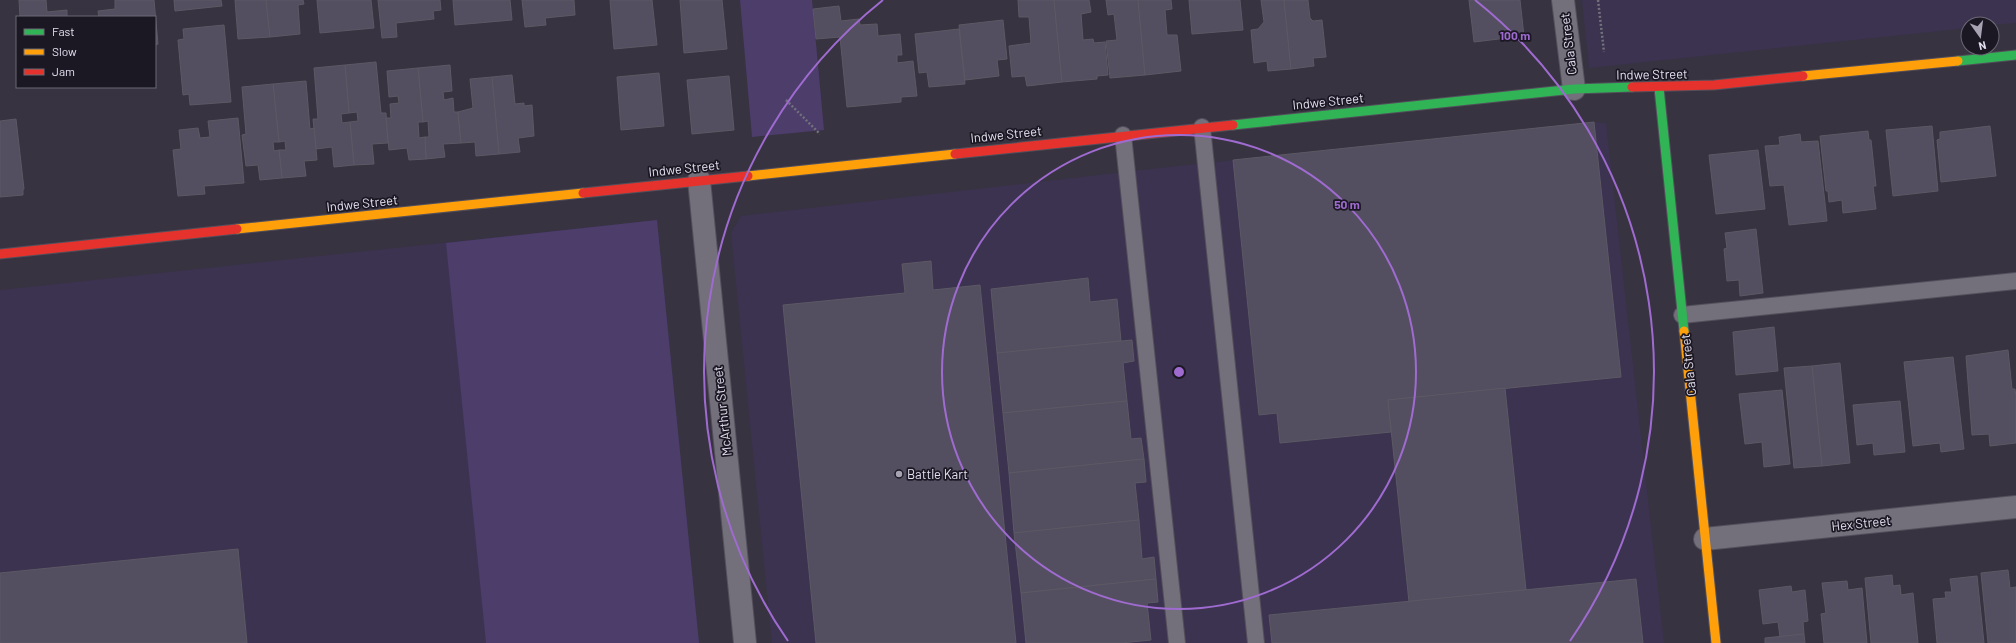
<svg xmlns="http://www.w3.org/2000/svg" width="2016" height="643" viewBox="0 0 2016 643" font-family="Barlow,sans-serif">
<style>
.built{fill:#3c3350}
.green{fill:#4c3d6b}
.building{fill:#544e61;stroke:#5c5964}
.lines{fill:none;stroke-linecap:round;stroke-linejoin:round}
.lane-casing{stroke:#534f5b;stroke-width:18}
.street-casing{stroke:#534f5b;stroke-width:24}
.fast-casing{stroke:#534f5b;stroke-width:11}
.slow-casing{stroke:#534f5b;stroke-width:11}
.jam-casing{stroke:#534f5b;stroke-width:11}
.path{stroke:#73717b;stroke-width:2.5;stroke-dasharray:2 2;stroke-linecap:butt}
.lane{stroke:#736f7b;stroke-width:16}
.street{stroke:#736f7b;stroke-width:22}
.fast{stroke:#30b455;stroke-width:9}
.slow{stroke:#ff9f0a;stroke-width:9}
.jam{stroke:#e5322d;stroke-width:9}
.ring{fill:none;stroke:#9f6bd0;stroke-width:2}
.poi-dot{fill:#a7a3b2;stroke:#1b1823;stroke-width:1.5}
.labels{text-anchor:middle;stroke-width:3.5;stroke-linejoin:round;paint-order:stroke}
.street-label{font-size:13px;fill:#e3dfef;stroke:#1b1823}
.poi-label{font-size:13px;fill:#e3dfef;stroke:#1b1823;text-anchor:start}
.centre{fill:#9f6bd0;stroke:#1b1823;stroke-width:2}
.ring-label{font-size:12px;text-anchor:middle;font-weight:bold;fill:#9f6bd0;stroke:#1b1823;stroke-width:3.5;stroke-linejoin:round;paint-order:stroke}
</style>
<rect width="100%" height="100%" fill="#373340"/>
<g class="built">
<path d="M1582,0H2016V23L1992,25L1968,24V28L1589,68Z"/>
<path d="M1594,122L1606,123L1664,643H772L731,233L741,216L1159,168Z"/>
<path d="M657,220L699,643H0V290Z"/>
</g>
<g class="green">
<path d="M740,0H812L824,130L752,137Z"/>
<path d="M657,220L699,643H486L446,243Z"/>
</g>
<g class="building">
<path d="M19,0H46L47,12L67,10V17H20Z"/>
<path d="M115,0H154L158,44L155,45V17H99L98,11L115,9Z"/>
<path d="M174,0H221L222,6L175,11Z"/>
<path d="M235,0H266L270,37L238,39Z"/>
<path d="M266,0H303L304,4L298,5L300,34L270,37Z"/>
<path d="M317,0H371L374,28L320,33Z"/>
<path d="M378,0H440L441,10L433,11L434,19L396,23L397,37L382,38Z"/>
<path d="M453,0H510L512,20L455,25Z"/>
<path d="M522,0H574L575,15L545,18L546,25L525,27Z"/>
<path d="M610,0H652L657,45L614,49Z"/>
<path d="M680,0H722L727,49L684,53Z"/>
<path d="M1018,0H1054L1062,82L1027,86L1025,76L1012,77L1009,46L1031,43L1029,17H1019Z"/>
<path d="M1054,0H1089L1091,12L1081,14L1083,40L1093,39L1094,43L1105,42L1108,75L1097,76V79L1062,82Z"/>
<path d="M1106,0H1138L1145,75L1110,78L1106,41L1117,40L1114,14L1108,15Z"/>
<path d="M1138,0H1171L1172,9L1165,10L1167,35H1177L1181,71L1145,75Z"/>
<path d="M1189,0H1240L1243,30L1192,34Z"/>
<path d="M1261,0H1284L1291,69L1268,71L1267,61L1254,63L1251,30L1258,29L1264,22Z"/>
<path d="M1284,0H1308L1310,18L1313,21L1322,20L1326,57L1313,58L1314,66L1291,69Z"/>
<path d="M1469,0H1520L1524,36L1474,42Z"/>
<path d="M839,6L841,21L859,19L860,25L877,24L878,36L900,34L902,55H897V63L913,61L917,96L901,97V102L847,107L840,37L816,39L813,9Z"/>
<path d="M1003,20L1007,59L997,60L999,76L965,80L959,25Z"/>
<path d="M224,25L231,102L190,105L189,94L183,95L178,40L184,39L183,29Z"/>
<path d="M959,29L965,84L929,87L927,72L919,73L915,34Z"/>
<path d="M376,62L381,113H386L388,143L372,144L374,164L354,165L350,122L358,121L357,112L349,113L345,65Z"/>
<path d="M345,65L349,113L341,114L342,123L350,122L354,165L334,167L332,147L316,149L313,119H318L314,68Z"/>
<path d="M450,65L452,91L443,92L444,100L453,98L454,112H458L461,143L443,144L445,157L426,159L425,137H429L428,121L423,122L418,68Z"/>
<path d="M418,68L423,122H418L419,138L425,137L426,159L409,160L407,148L389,150L386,118H391L390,104L399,103L398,96L389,97L387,71Z"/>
<path d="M659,73L664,126L621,130L617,77Z"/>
<path d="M512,75L515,104L524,103V106L532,105L534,136L518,138L520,152L499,154L492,77Z"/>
<path d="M729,76L734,130L692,134L687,80Z"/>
<path d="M492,77L499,154L476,156L475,142L461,143L458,112L473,108L470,79Z"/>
<path d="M306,81L310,129L314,128L317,160L304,161L306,176L282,178L279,150H286L285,141L279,142L273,84Z"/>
<path d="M273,84L279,142H273L274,151L279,150L282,178L260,180L258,165L246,166L242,135L246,134L242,87Z"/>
<path d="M238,118L244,183L204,186L205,194L178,196L173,150L181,149L179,130L198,128L200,138L210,137L208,121Z"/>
<path d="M16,119L24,189H23V195L0,197V121Z"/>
<path d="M1594,122L1621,377L1388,400L1391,432L1280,443L1277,413L1259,415L1233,160Z"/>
<path d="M1932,126L1938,191L1893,196L1886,130Z"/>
<path d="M1990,126L1996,176L1941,182L1937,140L1940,139V132Z"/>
<path d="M1868,131L1869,140H1871L1876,186H1873L1876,209L1843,213L1842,200L1829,202L1828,191H1826L1820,136Z"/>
<path d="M1800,134L1801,142L1818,141L1827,221L1789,225L1784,185L1770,186L1765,146L1780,145L1779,137Z"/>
<path d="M1758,150L1765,209L1716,214L1709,155Z"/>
<path d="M1756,229L1763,293L1740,296L1739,280L1727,281L1724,249L1727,248L1725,233Z"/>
<path d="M931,261L933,290L980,285L1016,643H816L783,305L905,293L902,264Z"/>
<path d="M1088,278L1090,302L1117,299L1121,341L997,353L991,289Z"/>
<path d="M1774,327L1778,371L1736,375L1733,332Z"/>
<path d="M1132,340L1134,361L1123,363L1127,401L1003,413L997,353Z"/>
<path d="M2008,350L2012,389H2015L2016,396V443L1990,446L1989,434L1972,435L1966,356Z"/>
<path d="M1953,357L1964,449L1941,452L1940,443L1913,446L1904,362Z"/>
<path d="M1840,363L1850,463L1822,466L1812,366Z"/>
<path d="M1812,366L1822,466L1794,468L1784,368Z"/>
<path d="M1505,388L1526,590L1409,602L1388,400Z"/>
<path d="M1782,390L1790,464L1764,467L1762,442L1745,444L1739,394Z"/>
<path d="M1127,401L1131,439L1141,438L1144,459L1009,473L1003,413Z"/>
<path d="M1900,401L1905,452L1874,455L1873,443L1857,445L1853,405Z"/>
<path d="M1144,459L1146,482L1135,483L1139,520L1014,533L1009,473Z"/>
<path d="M1139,520L1142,559L1154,557L1156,579L1021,593L1014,533Z"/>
<path d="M238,549L247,643H0V573Z"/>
<path d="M2008,570L2010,588L2016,587V643H1988L1981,573Z"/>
<path d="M1892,575L1893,586L1900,585L1901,595L1913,593L1918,643H1871L1865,578Z"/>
<path d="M1977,576L1984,643H1937L1933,599L1946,598L1945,592H1952L1950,579Z"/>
<path d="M1156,579L1158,602L1147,603L1151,640L1121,643H1026L1021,593Z"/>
<path d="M1636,579L1643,643H1272L1269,615Z"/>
<path d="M1847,581L1848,590L1862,588L1867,643H1824L1821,614L1826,613L1822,583Z"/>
<path d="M1791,586L1792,592L1805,590L1808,621L1803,622L1804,634L1780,637L1778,622L1763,624L1759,590Z"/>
<path d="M1804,634L1805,643H1765V638Z"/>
</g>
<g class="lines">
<g class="lane-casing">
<g id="lane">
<path d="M1202,127L1256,643"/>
<path d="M1123,135L1177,643"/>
<path d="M1682,315L2016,281"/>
</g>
</g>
<g class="street-casing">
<g id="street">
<path d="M1563,0L1574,89"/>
<path d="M699,180L745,643"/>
<path d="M1705,539L2016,507"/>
</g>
</g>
<g class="fast-casing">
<g id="fast">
<path d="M1958,61L2016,55"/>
<path d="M1659,88L1684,331"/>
<path d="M1233,125L1574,89L1632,87"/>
</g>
</g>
<g class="slow-casing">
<g id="slow">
<path d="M1803,76L1958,61"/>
<path d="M748,176L955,154"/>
<path d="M237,229L583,193"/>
<path d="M1684,331L1716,643"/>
</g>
</g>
<g class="jam-casing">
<g id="jam">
<path d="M1632,87L1714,85L1803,76"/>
<path d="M955,154L1233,125"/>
<path d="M583,193L748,176"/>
<path d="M0,254L237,229"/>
</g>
</g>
<g class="path">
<path d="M1598,0L1604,52"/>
<path d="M786,100L820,134"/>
</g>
<use href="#lane" class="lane"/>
<use href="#street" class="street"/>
<use href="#fast" class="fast"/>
<use href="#slow" class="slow"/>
<use href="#jam" class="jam"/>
</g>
<g class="ring">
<circle cx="1179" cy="372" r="237"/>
<path d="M788 641A475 475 0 0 1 883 0M1475 0A475 475 0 0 1 1570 641"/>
</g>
<circle class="poi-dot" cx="899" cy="474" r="4"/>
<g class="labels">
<g class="street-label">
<text transform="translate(1568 44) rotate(-97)" y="5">Cala Street</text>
<text transform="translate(1652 74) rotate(-1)" y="5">Indwe Street</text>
<text transform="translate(1328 101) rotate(-6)" y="5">Indwe Street</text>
<text transform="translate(1006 134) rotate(-6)" y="5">Indwe Street</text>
<text transform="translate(684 168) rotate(-6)" y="5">Indwe Street</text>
<text transform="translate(362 203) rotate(-6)" y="5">Indwe Street</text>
<text transform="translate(1688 365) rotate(-96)" y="5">Cala Street</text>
<text transform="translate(722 411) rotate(-96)" y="5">McArthur Street</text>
<text transform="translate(1861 523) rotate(-6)" y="5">Hex Street</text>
</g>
<g class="poi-label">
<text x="907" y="479">Battle Kart</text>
</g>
</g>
<circle cx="1179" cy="372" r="6" class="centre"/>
<g class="ring-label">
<text x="1515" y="40">100 m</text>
<text x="1347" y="209">50 m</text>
</g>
<rect x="16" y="16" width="140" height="72" fill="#1b1823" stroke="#6b6875"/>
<rect x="24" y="29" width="20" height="6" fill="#30b455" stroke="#6b6875"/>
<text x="52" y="36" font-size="12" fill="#e3dfef">Fast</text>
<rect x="24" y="49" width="20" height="6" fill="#ff9f0a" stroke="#6b6875"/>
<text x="52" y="56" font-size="12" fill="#e3dfef">Slow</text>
<rect x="24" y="69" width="20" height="6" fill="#e5322d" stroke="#6b6875"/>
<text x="52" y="76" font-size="12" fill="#e3dfef">Jam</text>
<g transform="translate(1980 36) rotate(166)"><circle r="19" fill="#1b1823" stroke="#6b6875"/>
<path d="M0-3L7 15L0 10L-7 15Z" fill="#a7a3b2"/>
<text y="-6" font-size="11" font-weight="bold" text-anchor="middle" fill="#e3dfef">N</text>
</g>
</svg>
